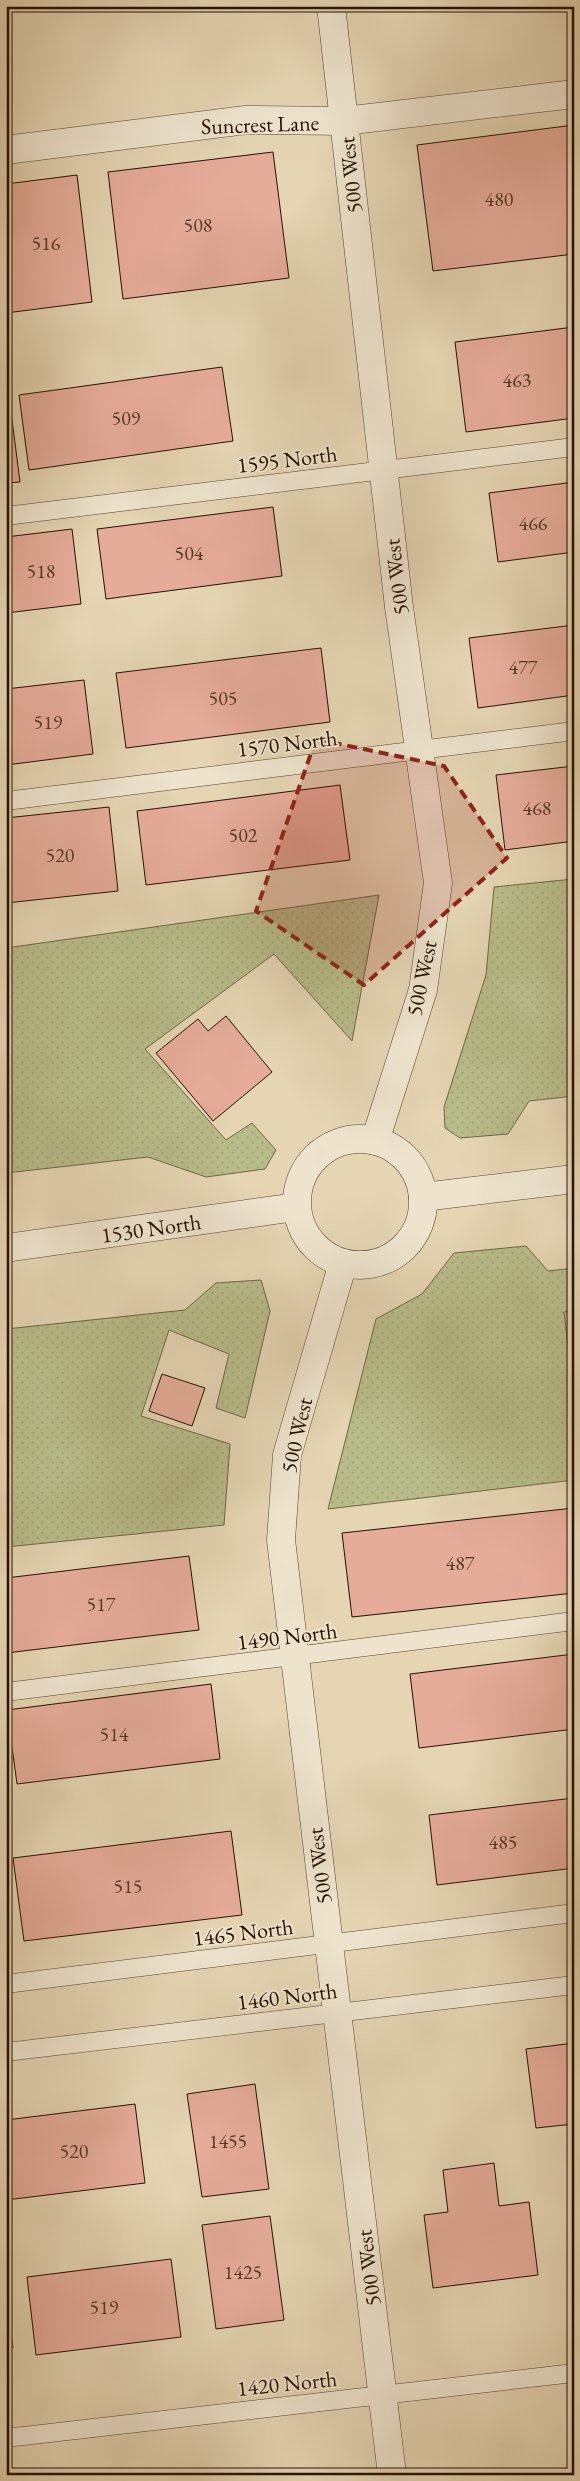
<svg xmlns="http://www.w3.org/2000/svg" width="580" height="2481" viewBox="0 0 580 2481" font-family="'EB Garamond',serif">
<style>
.grass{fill:url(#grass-dots);stroke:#706645}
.park{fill:url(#park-crowns);stroke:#706645}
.building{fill:#e6ac9a;stroke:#271000}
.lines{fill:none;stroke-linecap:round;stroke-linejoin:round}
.service-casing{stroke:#56412d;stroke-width:19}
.minor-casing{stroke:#56412d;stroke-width:29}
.service{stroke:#eee4ce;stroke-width:18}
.minor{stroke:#eee4ce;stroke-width:28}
.marked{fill:#8f2418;fill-opacity:0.2;stroke:#8f2418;stroke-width:4;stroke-dasharray:10 6;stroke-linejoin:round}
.labels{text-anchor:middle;stroke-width:4;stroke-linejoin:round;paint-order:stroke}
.number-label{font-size:20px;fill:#573726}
.street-label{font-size:22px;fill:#271000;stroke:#eee4ce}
</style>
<defs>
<pattern id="grass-dots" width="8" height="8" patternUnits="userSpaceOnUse" patternTransform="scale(1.25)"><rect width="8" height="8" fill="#b8bc8a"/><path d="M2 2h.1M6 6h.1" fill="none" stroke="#9ea175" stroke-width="1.8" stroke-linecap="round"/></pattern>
<pattern id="park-crowns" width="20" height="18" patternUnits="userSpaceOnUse" patternTransform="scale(1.25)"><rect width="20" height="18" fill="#b8bc8a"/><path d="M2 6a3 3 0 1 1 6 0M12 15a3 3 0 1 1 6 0" fill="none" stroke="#9ea175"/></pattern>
</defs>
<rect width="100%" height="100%" fill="#e5d5b3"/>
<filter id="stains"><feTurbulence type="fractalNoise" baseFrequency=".004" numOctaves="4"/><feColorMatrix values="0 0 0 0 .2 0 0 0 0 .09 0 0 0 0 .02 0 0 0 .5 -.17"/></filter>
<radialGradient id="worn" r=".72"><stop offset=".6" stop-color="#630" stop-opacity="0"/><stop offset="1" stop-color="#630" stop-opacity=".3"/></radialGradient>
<g class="grass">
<path d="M574,879V1096L529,1101L508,1134L460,1138L445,1128L444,1107L486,975L494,887Z"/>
<path d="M379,895L352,1041L274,954L145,1049L226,1140L252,1123L276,1150L265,1169L206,1177L148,1157L6,1173V948Z"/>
<path d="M526,1246L548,1271L574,1268V1480L328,1509L376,1319L422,1294L454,1253Z"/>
<path d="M261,1280L270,1311L245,1418L216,1408L229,1354L169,1330L141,1416L230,1444L224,1525L6,1547V1329L185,1310L216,1283Z"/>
</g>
<path class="park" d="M574,1311V1371L571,1372L564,1312Z"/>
<g class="building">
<path d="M574,125V254L433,271L417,145Z"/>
<path d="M273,152L289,278L123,299L108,172Z"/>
<path d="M77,175L92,302L6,313V184Z"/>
<path d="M574,327V418L466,432L455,342Z"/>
<path d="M222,367L233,441L29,470L19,395Z"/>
<path d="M6,396H9L20,482L6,483Z"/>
<path d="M574,482V552L498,562L489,493Z"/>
<path d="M273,507L282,576L106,599L97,529Z"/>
<path d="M72,529L81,604L6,613V537Z"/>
<path d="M574,625V695L478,708L469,638Z"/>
<path d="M321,648L330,722L126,748L116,673Z"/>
<path d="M84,680L93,754L6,765V689Z"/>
<path d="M574,766V841L505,850L496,775Z"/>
<path d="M340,785L350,860L146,885L137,811Z"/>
<path d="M109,807L118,891L6,903V818Z"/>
<path d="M226,1016L272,1072L213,1121L156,1053L198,1019L208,1031Z"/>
<path d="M162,1374L205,1388L192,1426L149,1411Z"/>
<path d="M574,1508V1593L352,1617L342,1533Z"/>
<path d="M189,1556L199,1630L6,1653V1578Z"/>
<path d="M574,1654V1729L419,1748L410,1674Z"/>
<path d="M211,1684L220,1759L17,1784L7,1710Z"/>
<path d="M574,1798V1868L437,1885L429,1815Z"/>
<path d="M231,1831L242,1915L24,1941L13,1858Z"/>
<path d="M574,2043V2124L536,2128L526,2049Z"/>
<path d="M255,2084L269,2189L202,2197L187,2094Z"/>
<path d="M135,2104L145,2183L6,2200V2120Z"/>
<path d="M494,2163L499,2206L529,2202L538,2275L433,2288L424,2215L448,2212L443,2170Z"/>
<path d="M270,2216L284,2320L216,2329L202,2225Z"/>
<path d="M171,2259L181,2337L36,2355L27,2277Z"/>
<path d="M6,2294L13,2348L6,2349Z"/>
<path d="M574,2468V2475H519Z"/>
</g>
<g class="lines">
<g class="service-casing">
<g id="service">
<path d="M6,516L574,447"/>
<path d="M6,801L574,731"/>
<path d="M6,1692L574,1621"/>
<path d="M6,1984L574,1913"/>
<path d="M6,2052L574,1985"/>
<path d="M6,2438L574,2373"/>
</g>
</g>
<g class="minor-casing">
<g id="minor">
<path d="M331,6L399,607L438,883L423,990L375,1141"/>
<path d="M6,150L246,120L344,121L574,94"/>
<circle cx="360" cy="1202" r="63"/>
<path d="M423,1197L574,1179"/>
<path d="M6,1248L296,1207"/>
<path d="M343,1263L287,1455L281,1540L392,2475"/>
</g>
</g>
<use href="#service" class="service"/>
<use href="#minor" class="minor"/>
</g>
<path class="marked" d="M316,739L444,766L507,858L364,985L256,911Z"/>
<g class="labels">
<g class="number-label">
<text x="499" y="206">480</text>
<text x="198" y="232">508</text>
<text x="46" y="250">516</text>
<text x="517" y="387">463</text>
<text x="126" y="425">509</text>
<text x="533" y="530">466</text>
<text x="189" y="560">504</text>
<text x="41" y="578">518</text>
<text x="523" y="674">477</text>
<text x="223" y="705">505</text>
<text x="48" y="729">519</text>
<text x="537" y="815">468</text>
<text x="243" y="842">502</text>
<text x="60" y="862">520</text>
<text x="460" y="1570">487</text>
<text x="101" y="1611">517</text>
<text x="114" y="1741">514</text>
<text x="503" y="1849">485</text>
<text x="128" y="1893">515</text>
<text x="228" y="2148">1455</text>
<text x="74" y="2158">520</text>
<text x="243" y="2279">1425</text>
<text x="104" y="2314">519</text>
</g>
<g class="street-label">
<text transform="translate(260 124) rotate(-2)" y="8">Suncrest Lane</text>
<text transform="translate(350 175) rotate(-96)" y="8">500 West</text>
<text transform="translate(287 459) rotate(-7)" y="8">1595 North</text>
<text transform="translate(396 577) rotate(-97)" y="8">500 West</text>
<text transform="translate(287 743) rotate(-7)" y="8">1570 North</text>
<text transform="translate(421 978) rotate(-78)" y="8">500 West</text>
<text transform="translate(151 1228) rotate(-8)" y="8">1530 North</text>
<text transform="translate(296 1435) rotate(-77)" y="8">500 West</text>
<text transform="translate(287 1636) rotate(-7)" y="8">1490 North</text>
<text transform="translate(319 1866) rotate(-97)" y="8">500 West</text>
<text transform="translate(243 1932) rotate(-7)" y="8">1465 North</text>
<text transform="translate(287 1996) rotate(-7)" y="8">1460 North</text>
<text transform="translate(368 2268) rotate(-97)" y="8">500 West</text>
<text transform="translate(287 2383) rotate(-6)" y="8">1420 North</text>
</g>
</g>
<rect width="580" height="2481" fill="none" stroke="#e5d5b3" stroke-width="25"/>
<rect x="8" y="8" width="565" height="2466" fill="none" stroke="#271000" stroke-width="2.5"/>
<rect x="12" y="12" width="555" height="2456" fill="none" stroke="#271000"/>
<rect width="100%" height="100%" filter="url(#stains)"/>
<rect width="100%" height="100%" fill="url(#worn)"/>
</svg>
